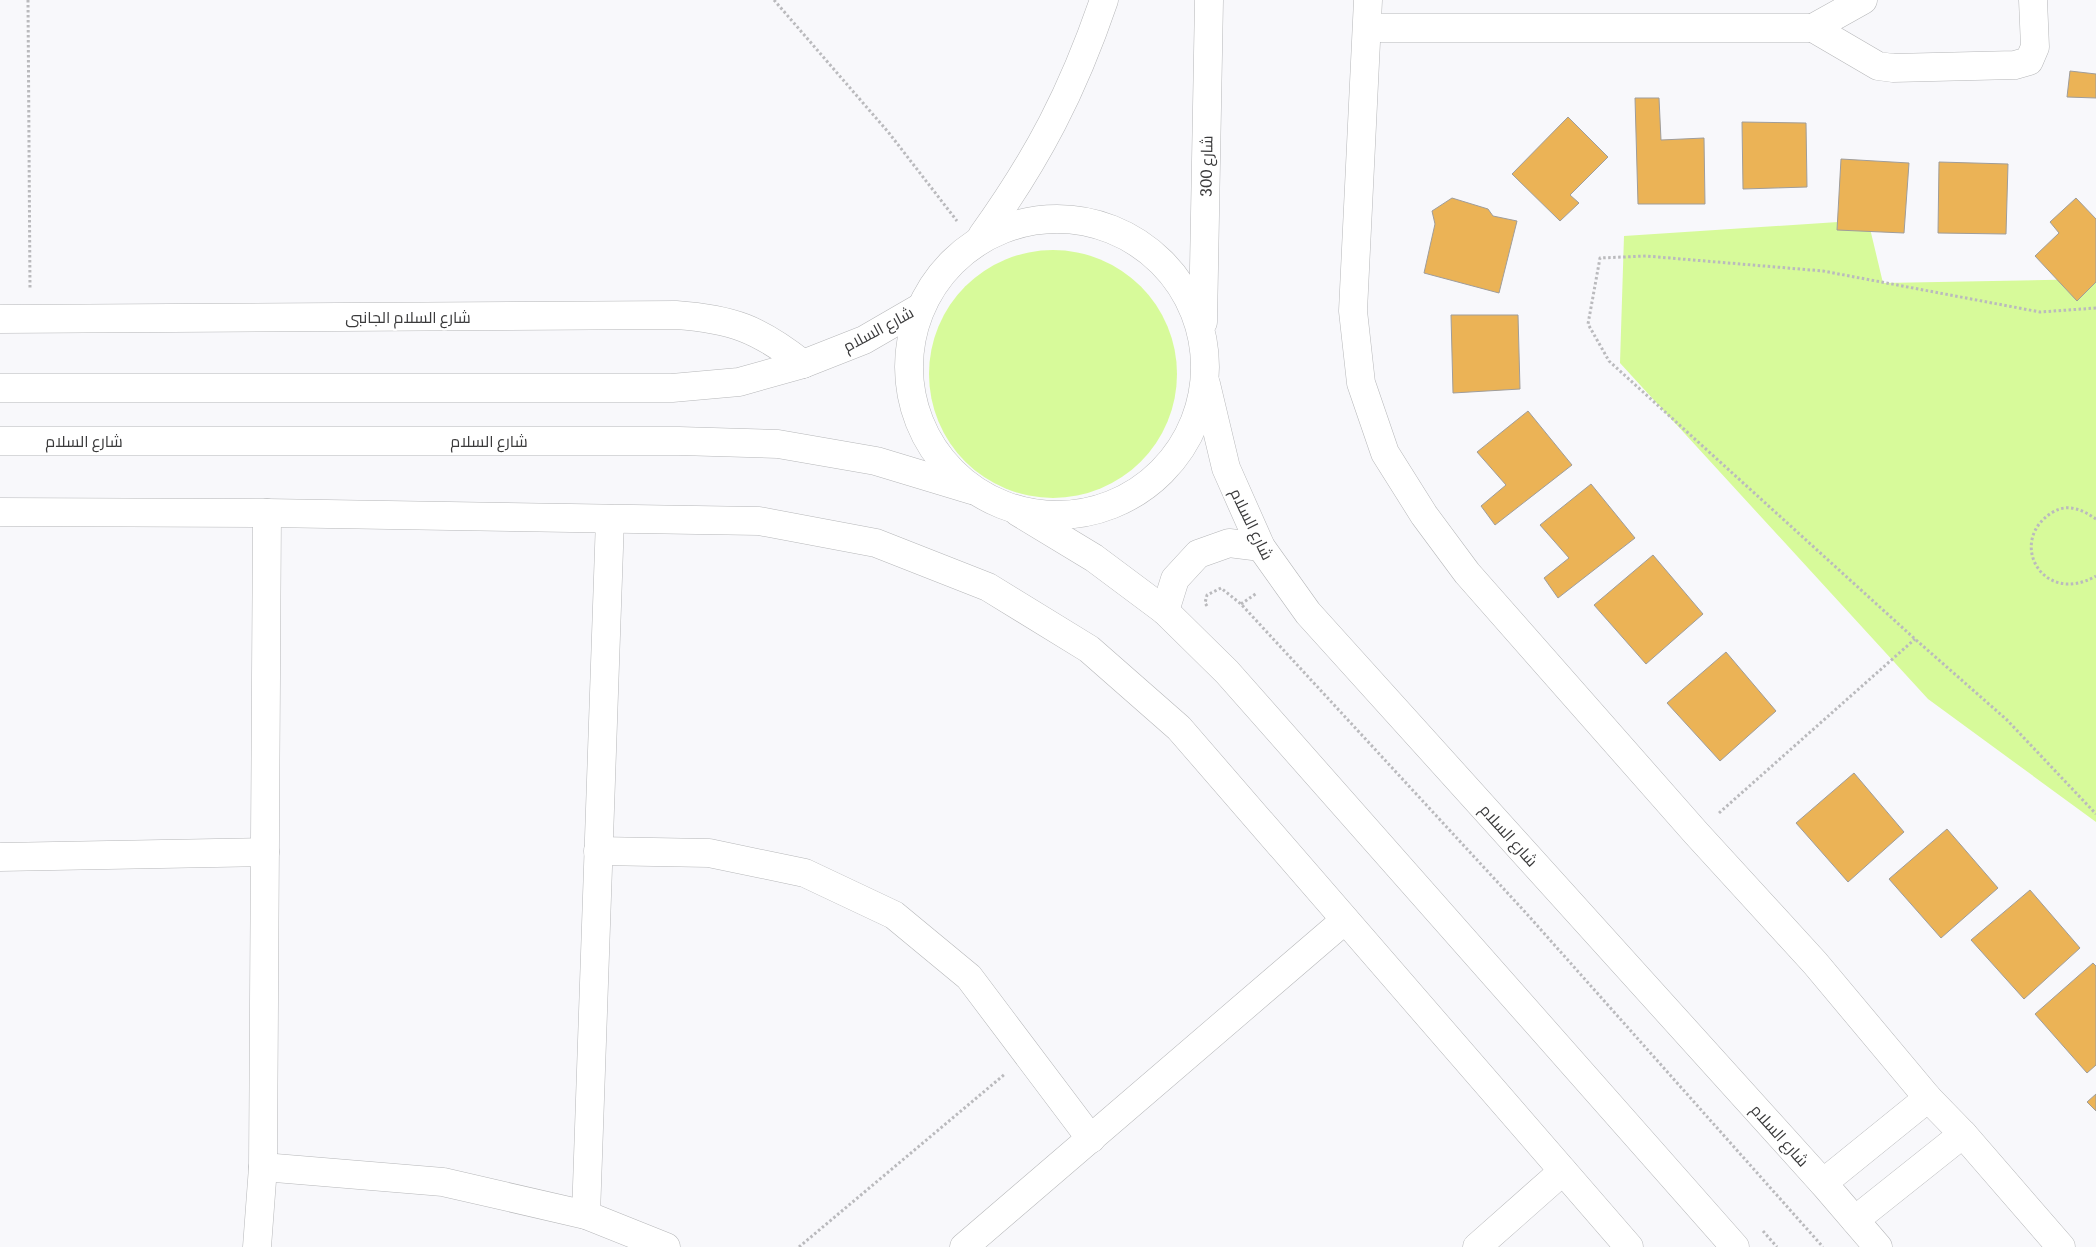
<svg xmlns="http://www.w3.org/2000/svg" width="2096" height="1247" viewBox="0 0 2096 1247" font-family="Literata,Cairo,serif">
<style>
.green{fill:#d7fa9a}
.building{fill:#ebb356;stroke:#9f9d9b}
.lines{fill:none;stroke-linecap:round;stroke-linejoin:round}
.minor-casing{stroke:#b6b7b9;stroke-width:29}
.path{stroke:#bababd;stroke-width:3;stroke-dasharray:2.5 2.5;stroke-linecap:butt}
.minor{stroke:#fff;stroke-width:28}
.labels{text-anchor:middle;stroke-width:4.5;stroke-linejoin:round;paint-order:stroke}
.street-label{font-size:16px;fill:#3a3a3b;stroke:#fff}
</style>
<rect width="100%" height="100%" fill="#f8f8fb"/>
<g class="green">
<path d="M1868,220L1883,283L2096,279V822L1928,699L1620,363L1624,236Z"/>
<circle cx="1053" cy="374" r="124"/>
</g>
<g class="building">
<path d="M2070,71L2096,74V98L2067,97Z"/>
<path d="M1635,98H1659L1661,140L1704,138L1705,204H1638Z"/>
<path d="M1568,117L1608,157L1570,195L1579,203L1560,221L1512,174Z"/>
<path d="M1742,122L1806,123L1807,187L1743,189Z"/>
<path d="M1841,159L1909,163L1904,233L1837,230Z"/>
<path d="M1939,162L2008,164L2006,234L1938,233Z"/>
<path d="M1452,198L1488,209L1493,216L1517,221L1499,293L1424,273L1435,224L1432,211Z"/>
<path d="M2076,198L2096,219V282L2077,301L2035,256L2059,233L2050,222Z"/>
<path d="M1451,315H1518L1520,389L1453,393Z"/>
<path d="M1528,411L1572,465L1495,525L1481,506L1506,485L1477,452Z"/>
<path d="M1591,484L1635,538L1558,598L1544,578L1569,558L1540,525Z"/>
<path d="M1653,555L1703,614L1646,664L1594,605Z"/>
<path d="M1726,652L1776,711L1720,761L1667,703Z"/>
<path d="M1854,773L1904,832L1848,882L1796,823Z"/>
<path d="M1947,829L1998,888L1941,938L1889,879Z"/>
<path d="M2030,890L2080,948L2024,999L1971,940Z"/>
<path d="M2093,963L2096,966V1065L2087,1073L2035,1014Z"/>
<path d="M2096,1094V1111L2087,1102Z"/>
</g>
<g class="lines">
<g class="minor-casing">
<g id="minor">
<path d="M1368,0L1353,311L1361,383L1385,453L1424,515L1467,573L1696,833L1815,963L1928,1098L1963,1134L2061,1247"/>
<path d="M1863,0L1813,28L1878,66L1893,68L2015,65L2029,61L2035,47L2033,0"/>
<path d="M1368,28H1813"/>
<circle cx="1057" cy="367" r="148"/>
<path d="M982,236C1038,158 1073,91 1104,0"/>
<path d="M0,319L676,315C732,319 759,329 803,364"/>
<path d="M1203,322L1209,0"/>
<path d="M1206,384L1226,468L1261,547L1308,613L1823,1183L1878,1247"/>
<path d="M0,388H672L739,382L803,364L864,340L921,307"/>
<path d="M0,441H679L778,444L876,461L972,490"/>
<path d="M0,512L267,513L759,521L876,543L988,587L1089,649L1179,728L1629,1247"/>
<path d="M1018,512L1094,558L1165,611L1227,672L1735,1247"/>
<path d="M1165,611L1175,579L1198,554L1229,543L1261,547"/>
<path d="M598,851L709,853L805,873L894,915L969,977L1091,1139"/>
<path d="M0,857L265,852"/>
<path d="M263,1167L443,1182L586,1215L666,1247"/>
<path d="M1823,1183L1928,1098"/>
<path d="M586,1215L610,519"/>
<path d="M1855,1220L1963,1134"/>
<path d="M257,1247L263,1167L267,513"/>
<path d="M964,1247L1345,920"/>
<path d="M1477,1247L1563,1171"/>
</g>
</g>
<g class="path">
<path d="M28,0L30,289"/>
<path d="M774,0L889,133L957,221"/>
<path d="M2096,308L2040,312L1823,271L1646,256L1600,258L1588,324L1609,361L1915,639L2007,720L2096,814"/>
<path d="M2096,519C2083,510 2068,503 2053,512C2006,540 2042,607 2096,576"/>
<path d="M1241,604L1257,593"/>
<path d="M1207,606L1205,603L1207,595L1221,588L1241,604L1526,913L1823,1247"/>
<path d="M1719,813L1915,639"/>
<path d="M1763,1231L1777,1247"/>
<path d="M799,1247L1005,1074"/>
</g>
<use href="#minor" class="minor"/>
</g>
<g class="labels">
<g class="street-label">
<text transform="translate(1206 166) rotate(-89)" y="6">شارع 300</text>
<text x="408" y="323">شارع السلام الجانبى</text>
<text transform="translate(878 329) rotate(-28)" y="6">شارع السلام</text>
<text x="84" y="447">شارع السلام</text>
<text x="489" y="447">شارع السلام</text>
<text transform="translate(1252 524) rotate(64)" y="6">شارع السلام</text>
<text transform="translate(1509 835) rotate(48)" y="6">شارع السلام</text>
<text transform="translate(1780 1135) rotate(48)" y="6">شارع السلام</text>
</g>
</g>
</svg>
